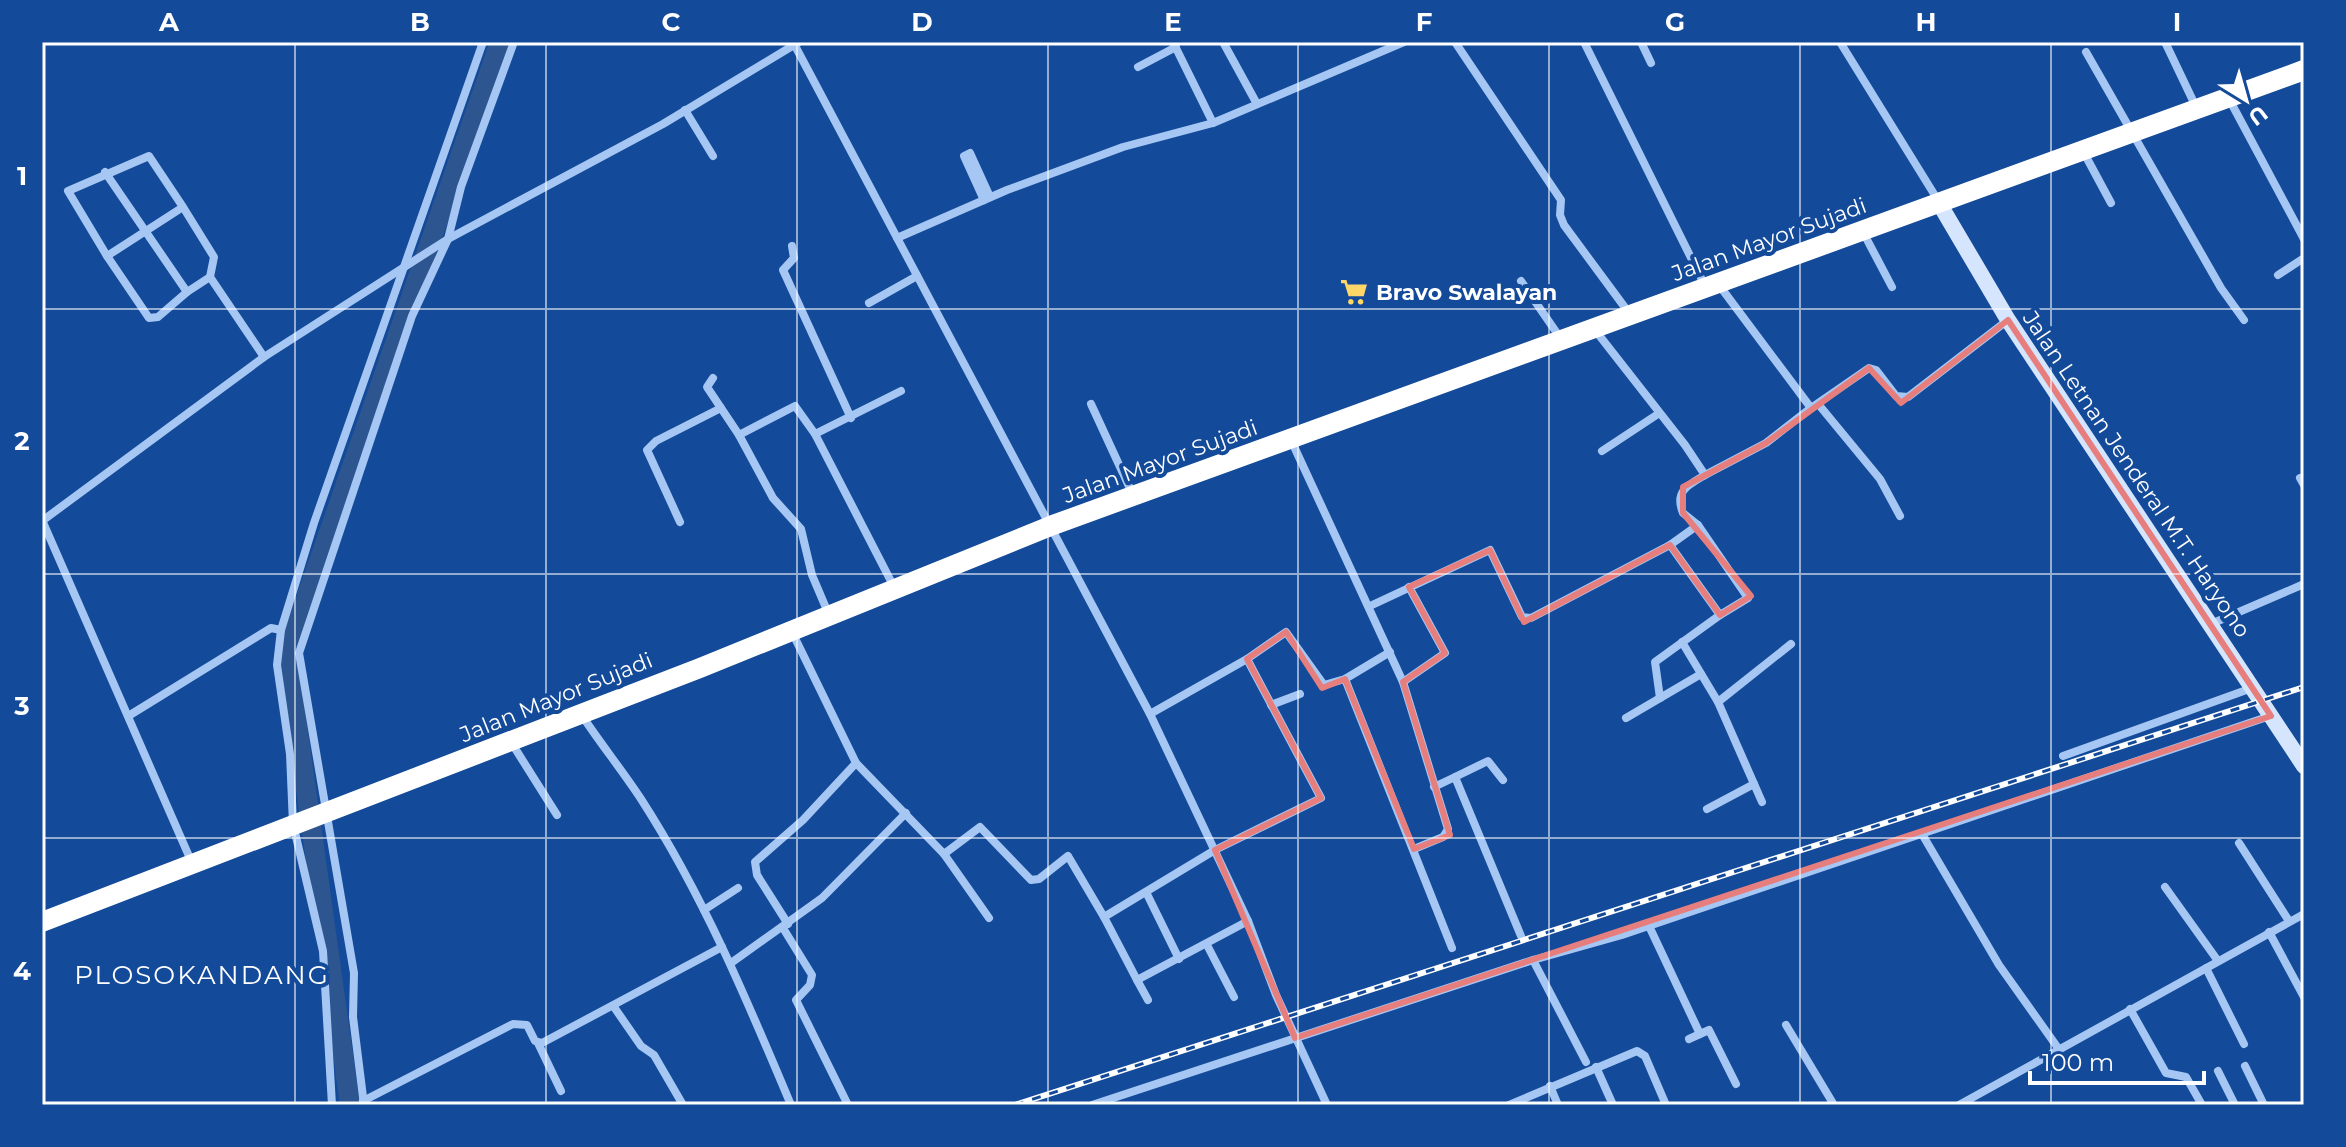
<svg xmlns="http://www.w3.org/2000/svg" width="2346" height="1147" viewBox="0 0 2346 1147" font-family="Montserrat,sans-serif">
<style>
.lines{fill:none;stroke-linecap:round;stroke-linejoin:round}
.river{stroke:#2d5590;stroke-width:20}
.street{stroke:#a6c7f3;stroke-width:8}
.secondary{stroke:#d5e5fd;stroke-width:16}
.highway{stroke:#fff;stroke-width:20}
.rail-casing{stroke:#fff;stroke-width:6}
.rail{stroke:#134a99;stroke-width:3;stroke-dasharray:9;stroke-linecap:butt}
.marked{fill:none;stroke:#e67e7e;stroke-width:6;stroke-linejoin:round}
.grid{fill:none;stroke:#fff;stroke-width:2;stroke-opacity:0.55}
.labels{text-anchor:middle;stroke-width:8;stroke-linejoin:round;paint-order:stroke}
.street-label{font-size:22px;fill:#fff;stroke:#134a99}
.poi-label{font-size:22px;font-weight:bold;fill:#fff;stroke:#134a99;text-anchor:start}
.quarter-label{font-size:26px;letter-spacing:2px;fill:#fff;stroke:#134a99}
.neatline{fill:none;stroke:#fff;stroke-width:3}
.grid-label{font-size:26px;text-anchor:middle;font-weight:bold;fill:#fff}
</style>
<rect width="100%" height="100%" fill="#134a99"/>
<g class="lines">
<path class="river" d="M350,1105L287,653L500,42"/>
<g class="street">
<path d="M793,42L1150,714L1248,921L1276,995L1327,1105"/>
<path d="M1173,42L1213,123"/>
<path d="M1223,42L1257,104"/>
<path d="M1455,42L1561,200L1560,215L1564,225L1629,313"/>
<path d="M1584,42L1706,288"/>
<path d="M1641,42L1651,63"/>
<path d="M1840,42L1939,202"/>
<path d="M2165,42L2196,107"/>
<path d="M2086,52L2221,288L2244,320"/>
<path d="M1138,67L1176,47"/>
<path d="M2228,97L2304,239"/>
<path d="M685,110L713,156"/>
<path d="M2083,151L2111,203"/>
<path d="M105,172L187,292L210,277"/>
<path d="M984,200L964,156L970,153L990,197"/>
<path d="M183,207L149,156L68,191L107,256L183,207L214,257L210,277L264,357"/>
<path d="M1863,232L1892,287"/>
<path d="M897,238L1007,190L1123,147L1213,123L1404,42"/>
<path d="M792,246L794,258L783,270L851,418"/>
<path d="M107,256L149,318L158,317L187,292"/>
<path d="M2278,275L2304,258"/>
<path d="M1521,281L1561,339"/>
<path d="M1719,285L1811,408L1869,368L1876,370L1896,396L1908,397L2008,320"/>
<path d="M869,303L917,276"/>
<path d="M713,378L707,387L739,435"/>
<path d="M1091,404L1133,495"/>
<path d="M1819,405L1880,479L1900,516"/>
<path d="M815,434L795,406L739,435L773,498L801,529L812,575L829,615"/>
<path d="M1291,440L1403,682L1448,829L1443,837L1414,849"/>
<path d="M1602,451L1658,414"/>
<path d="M1705,475L1766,443L1811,408"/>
<path d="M2300,478L2304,485"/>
<path d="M42,520L192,863"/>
<path d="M42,521L264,357L448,239L663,124L799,42"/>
<path d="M680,522L647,450L656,441L721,408"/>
<path d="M1670,545L1720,615L1748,598L1698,525"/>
<path d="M895,589L815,434L901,391"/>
<path d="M1370,606L1490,550L1522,617L1531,618L1670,545L1698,525L1683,513C1674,491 1688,485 1705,475L1685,445L1595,330"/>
<path d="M2211,624L2304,584"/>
<path d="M1682,642L1718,702L1762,802"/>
<path d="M1247,659L1321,798L1215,850L1104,917L1137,980L1248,921"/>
<path d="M1345,679L1452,948"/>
<path d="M1403,682L1445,653L1409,587"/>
<path d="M1660,698L1655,662L1720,615"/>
<path d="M1718,702L1791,644"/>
<path d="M1271,705L1300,694"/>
<path d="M581,714C600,743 622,770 641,799C703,895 747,1000 791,1105"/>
<path d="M1150,714L1247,659L1286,632L1324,685L1345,679L1390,652"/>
<path d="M130,715L271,628L281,630"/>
<path d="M1626,718L1701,674"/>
<path d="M511,742L557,815"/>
<path d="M2063,756L2252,688"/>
<path d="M856,763L944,854L989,918"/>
<path d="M1455,777L1488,761L1503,780"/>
<path d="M1434,787L1455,777L1521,936"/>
<path d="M1707,809L1754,784"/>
<path d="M1922,834L1999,965L2058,1048"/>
<path d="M2239,843L2289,921"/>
<path d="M944,854L980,827L1031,880L1039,879L1068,856L1104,917"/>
<path d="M2165,887L2218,961"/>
<path d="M1146,892L1179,959"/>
<path d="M704,910L738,888"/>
<path d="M788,924L757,875L755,862L803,820L856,763L792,632"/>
<path d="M1649,926L1700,1034L1709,1030L1736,1084"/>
<path d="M783,928L812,975L810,985L796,1000L848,1105"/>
<path d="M2269,932L2304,997"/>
<path d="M1207,945L1234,997"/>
<path d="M1533,960L1586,1062"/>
<path d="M731,963L822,898L906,813"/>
<path d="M2206,968L2244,1044"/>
<path d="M1137,980L1148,1000"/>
<path d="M614,1007L641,1046L654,1055L683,1105"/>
<path d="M2130,1009L2166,1073L2186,1077L2202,1105"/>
<path d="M1786,1025L1834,1105"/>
<path d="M1689,1039L1700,1034"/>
<path d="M538,1043L561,1091"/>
<path d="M2245,1066L2264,1105"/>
<path d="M1596,1067L1613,1105"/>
<path d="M2218,1071L2235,1105"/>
<path d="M1550,1086L1558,1105"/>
<path d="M363,1101L513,1024L527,1025L535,1041L542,1043L722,947"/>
<path d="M332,1105L323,951L293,824L290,754L277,665L281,630L314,523L483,42"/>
<path d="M364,1105L353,1017L354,973L299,653L412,316L448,239L461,187L514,42"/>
<path d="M1092,1105L1533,960L1622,935L2270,716"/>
<path d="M1509,1105L1637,1051L1645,1056L1666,1105"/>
<path d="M1959,1105L2304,914"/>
</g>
<path class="secondary" d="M1939,203L2008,320L2304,766"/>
<path class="highway" d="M42,922L700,668L1053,525L2304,70"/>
<g class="rail-casing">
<path id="rail" d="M1015,1105L2304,687"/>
</g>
<use href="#rail" class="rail"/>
</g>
<path class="marked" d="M2008,320L2271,716L1295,1038L1215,850L1321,798L1247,659L1286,632L1322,688L1345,679L1414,849L1450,835L1403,682L1445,653L1409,587L1490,550L1524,622L1670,545L1720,615L1751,596L1683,513V487L1766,443L1869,368L1901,403Z"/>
<path class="grid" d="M295,42V1105M546,42V1105M797,42V1105M1048,42V1105M1298,42V1105M1549,42V1105M1800,42V1105M2051,42V1105M42,309H2304M42,574H2304M42,838H2304"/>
<defs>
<g id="supermarket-bare" transform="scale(2.16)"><path d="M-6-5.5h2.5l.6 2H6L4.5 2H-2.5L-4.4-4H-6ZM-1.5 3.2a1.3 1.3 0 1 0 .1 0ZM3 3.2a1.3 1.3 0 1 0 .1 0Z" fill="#ffd768" stroke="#134a99" stroke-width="2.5" paint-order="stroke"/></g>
</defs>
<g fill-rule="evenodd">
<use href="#supermarket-bare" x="1354" y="292"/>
</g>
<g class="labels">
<g class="street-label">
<text transform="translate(1769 239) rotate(-20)" y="8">Jalan Mayor Sujadi</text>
<text transform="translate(1160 461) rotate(-20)" y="8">Jalan Mayor Sujadi</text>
<text transform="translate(2137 474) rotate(56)" y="8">Jalan Letnan Jenderal M.T. Haryono</text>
<text transform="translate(556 697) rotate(-22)" y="8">Jalan Mayor Sujadi</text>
</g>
<g class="poi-label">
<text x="1376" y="300">Bravo Swalayan</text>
</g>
<g class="quarter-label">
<text x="202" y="984">PLOSOKANDANG</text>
</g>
</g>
<rect width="2346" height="1147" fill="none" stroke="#134a99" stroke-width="88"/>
<g transform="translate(2246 100) rotate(143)" stroke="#134a99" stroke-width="6" paint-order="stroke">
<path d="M0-6L14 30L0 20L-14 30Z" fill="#ffffff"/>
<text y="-12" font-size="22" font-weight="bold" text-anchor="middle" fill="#ffffff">U</text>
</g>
<path d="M2030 1071v12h174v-12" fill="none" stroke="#ffffff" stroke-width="4"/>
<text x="2042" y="1071" font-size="24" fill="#ffffff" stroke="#134a99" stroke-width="6" paint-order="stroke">100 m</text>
<rect x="44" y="44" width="2258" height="1059" class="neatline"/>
<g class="grid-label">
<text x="169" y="31">A</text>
<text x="420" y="31">B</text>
<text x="671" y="31">C</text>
<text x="922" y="31">D</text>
<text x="1173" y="31">E</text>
<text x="1424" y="31">F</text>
<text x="1675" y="31">G</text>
<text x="1926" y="31">H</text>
<text x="2177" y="31">I</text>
<text x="22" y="185">1</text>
<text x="22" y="450">2</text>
<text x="22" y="715">3</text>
<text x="22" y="980">4</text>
</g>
</svg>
